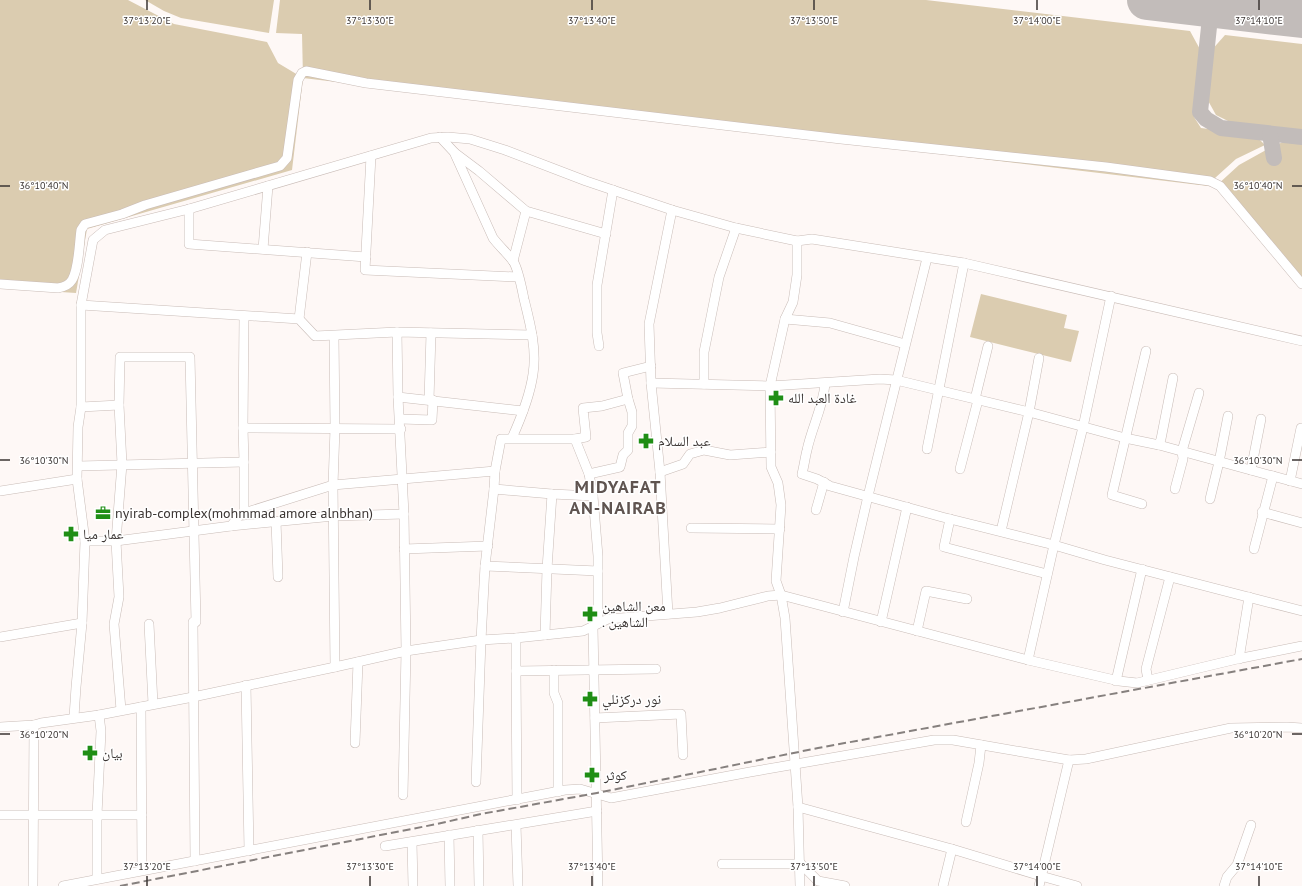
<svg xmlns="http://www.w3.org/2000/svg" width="1302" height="886" viewBox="0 0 1302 886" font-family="'PT Sans','Noto Naskh Arabic',sans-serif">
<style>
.green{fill:#dbccb0}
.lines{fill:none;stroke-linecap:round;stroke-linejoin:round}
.taxiway{stroke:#c2bcba;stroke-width:16}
.runway{stroke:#c2bcba;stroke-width:40}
.minor-casing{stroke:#c9bcb7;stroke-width:10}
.minor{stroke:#fff;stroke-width:9}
.rail{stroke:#86807e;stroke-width:2;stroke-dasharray:8 4;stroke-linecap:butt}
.ticks{fill:none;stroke:#3b3533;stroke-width:1.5}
.labels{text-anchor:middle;stroke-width:3;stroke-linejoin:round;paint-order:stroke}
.poi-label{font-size:14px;fill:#3b3533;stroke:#fff;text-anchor:start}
.district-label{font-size:18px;font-weight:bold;letter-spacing:1px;fill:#5f5450;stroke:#fff}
.ticks-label{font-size:10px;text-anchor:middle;fill:#3b3533;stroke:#fff;stroke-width:3;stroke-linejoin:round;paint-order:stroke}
</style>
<rect width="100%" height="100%" fill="#fef8f6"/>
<g class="green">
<path d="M0,0H128L174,24L267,42L278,63L303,78L302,34L276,33L280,0H926L1190,31L1202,53L1194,117L1201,128L1255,135L1265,145L1236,159L1215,178L1216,186L1239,165L1266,150L1287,140L1302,142V288L1216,187L303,78L292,170L87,229L76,293L0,288Z"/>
<path d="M145,0H274L269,33L181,18L164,11Z"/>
<path d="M1225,35L1302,44V132L1234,124L1216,115L1206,97L1210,52Z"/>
<path d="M981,294L1067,315L1064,328L1079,331L1071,362L970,337Z"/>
</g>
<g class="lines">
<g class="taxiway">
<path d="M1211,8L1200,112L1206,119L1221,128L1302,137"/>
<path d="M1270,134L1274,158"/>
</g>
<path class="runway" d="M1147,0L1302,18"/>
<g class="minor-casing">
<g id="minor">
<path d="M440,137L454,152L493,238C499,246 507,253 513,261C518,268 522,289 524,299C530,323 537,349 533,374C530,396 521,418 512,438"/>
<path d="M455,153L479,171L526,211L606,234"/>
<path d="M371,156L365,270L518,277"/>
<path d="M189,209V244L366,257"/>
<path d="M797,241V275L793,302L785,319L770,386L771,467L778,483L781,505L776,581L781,595L785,618L798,807L800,886"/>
<path d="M263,249L268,186"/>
<path d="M513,261L526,211"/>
<path d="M0,284L58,288C64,287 69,285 72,280C79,268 79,244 81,230L85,224L122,214L145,205L280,166L287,158L298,80L302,73L306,71L366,83L841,139L1106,167L1210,181L1220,186L1302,284"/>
<path d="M81,305L299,319L315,336L397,332L532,335"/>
<path d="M244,316L243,428L244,462V513"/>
<path d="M299,319L307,252"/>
<path d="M785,319L830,323L905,344"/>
<path d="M397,332L398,397L404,514L406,651L403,795"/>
<path d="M334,336L335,428L333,485L335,667"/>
<path d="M599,346L597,333V285L613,190"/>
<path d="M651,383L770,386L880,379L896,380L1029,412L1125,438L1159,445L1302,484"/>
<path d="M704,384V352L719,277L736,228"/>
<path d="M825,384C823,407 812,427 807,450C805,458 804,466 802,474L817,479L830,486L942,517L1054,545L1105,560L1302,611"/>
<path d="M398,397L523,411"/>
<path d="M975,399L988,346"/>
<path d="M429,400L431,333"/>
<path d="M81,407L119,405"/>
<path d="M400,419L432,420L433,400"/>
<path d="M243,428L401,429"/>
<path d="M575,439L589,474L593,496L598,556V623"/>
<path d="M1159,445L1161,439L1173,378"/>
<path d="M927,449L964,263"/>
<path d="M78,466L244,462"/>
<path d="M960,469L978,400"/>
<path d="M1251,470L1261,419"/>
<path d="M660,472L683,464L690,454L704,450L730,455L771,452"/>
<path d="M589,474L620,467L623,455L628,450V433L632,426V412L628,399L623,373L651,366"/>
<path d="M1290,481L1301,428"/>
<path d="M494,489L552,494L593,496"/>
<path d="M1175,489L1183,459L1182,451L1199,393"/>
<path d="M0,491L77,479"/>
<path d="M1210,499L1219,462L1228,416"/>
<path d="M1142,504L1112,495L1146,351"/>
<path d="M816,510L824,482"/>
<path d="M1262,512L1302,523"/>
<path d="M950,519L944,547L1047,574"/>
<path d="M276,521L278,577"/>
<path d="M231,526L238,517L244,513L333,485L495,471"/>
<path d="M691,528L780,529"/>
<path d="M1001,531L1029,412L1039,358"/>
<path d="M85,541H116L231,526L334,516L404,514"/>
<path d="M404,549L488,546"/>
<path d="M1254,549L1273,476"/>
<path d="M485,566L598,571"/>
<path d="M843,612L854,557L868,496L927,258"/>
<path d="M668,614L660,472L651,383L649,324L672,210"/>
<path d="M193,622L195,861"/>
<path d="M881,622L907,507"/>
<path d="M149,624L153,704"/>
<path d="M593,627L598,886"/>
<path d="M917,631L926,591L967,599"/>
<path d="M545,635L547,569L552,494"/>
<path d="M0,637L82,623"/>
<path d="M516,638V671L656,669"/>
<path d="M1239,659L1249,597"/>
<path d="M1028,660L1054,545L1083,427L1111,296"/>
<path d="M554,670V693L558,703V792"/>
<path d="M516,671L517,800"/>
<path d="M1148,680L1146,669L1170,577"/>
<path d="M1116,681L1142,569"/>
<path d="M246,685L249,851"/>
<path d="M141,707L142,870"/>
<path d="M121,710L114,624L119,597L116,541L122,464L119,405L120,357H190L196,622"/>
<path d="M74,717L76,687L82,623L85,541L77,479L78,427L81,407V305L93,240L105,230L189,209L431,138L448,137L470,139L505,150L586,181L672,210L736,228L797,241L812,239L964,263L1302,341"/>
<path d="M595,718L681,714L683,755"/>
<path d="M0,727L34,725L41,723L99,715L193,697L335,667L406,651L481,640L516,638L583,631L608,619L697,612L720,608L768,596L781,595L1028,660L1119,681L1137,683L1237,659L1302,646"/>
<path d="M355,743L358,662"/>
<path d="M476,782L481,640L485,566L494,489L495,471L501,439H575L586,437L583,408L602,406L628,399"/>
<path d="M798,807L952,849L1041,876L1077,886"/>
<path d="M0,815H142"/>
<path d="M966,822L979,763L981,745"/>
<path d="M516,825L518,886"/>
<path d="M478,830L479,886"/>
<path d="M449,835L450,886"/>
<path d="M412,842L413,886"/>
<path d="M385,846L597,811"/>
<path d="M799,862L818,881L845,886"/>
<path d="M722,864H799"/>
<path d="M97,879V815L101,731L99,715"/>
<path d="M33,886L34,725"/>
<path d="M63,886L565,790L580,789L611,798L750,772L934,740H953L1069,760L1086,759L1231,728L1287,727L1302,728"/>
<path d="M943,886L952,849"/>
<path d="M1039,886L1069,760"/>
<path d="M1224,886L1227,877L1237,865L1251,825"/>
</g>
</g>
<use href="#minor" class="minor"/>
<path class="rail" d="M120,886L437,824L481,814L597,793L818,748L1302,659"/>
</g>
<path class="ticks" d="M147,0V10M370,0V10M592,0V10M814,0V10M1037,0V10M1259,0V10M0,186H10M1292,186H1302M0,460H10M1292,460H1302M0,734H10M1292,734H1302M147,876V886M370,876V886M592,876V886M814,876V886M1037,876V886M1259,876V886"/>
<defs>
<g id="pharmacy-bare" transform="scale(1.2)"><path d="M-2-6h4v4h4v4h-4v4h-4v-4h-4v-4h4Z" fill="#1f8e15" stroke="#fff" stroke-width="2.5" paint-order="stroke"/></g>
<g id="office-bare" transform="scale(1.2)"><path d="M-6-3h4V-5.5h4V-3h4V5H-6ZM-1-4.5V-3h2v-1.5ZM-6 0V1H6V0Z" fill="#1f8e15" stroke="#fff" stroke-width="2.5" paint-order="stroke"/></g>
</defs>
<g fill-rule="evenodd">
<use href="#pharmacy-bare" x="776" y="398"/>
<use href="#pharmacy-bare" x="646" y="441"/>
<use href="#office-bare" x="103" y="513"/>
<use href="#pharmacy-bare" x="71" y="534"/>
<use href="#pharmacy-bare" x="590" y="614"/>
<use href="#pharmacy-bare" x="590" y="699"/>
<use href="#pharmacy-bare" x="90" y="753"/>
<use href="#pharmacy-bare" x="592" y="775"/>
</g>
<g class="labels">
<g class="poi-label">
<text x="788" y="403">غادة العبد الله</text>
<text x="658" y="446">عبد السلام</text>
<text x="115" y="518">nyirab-complex(mohmmad amore alnbhan)</text>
<text x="83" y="539">عمار ميا</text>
<text x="602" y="611">معن الشاهين<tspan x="602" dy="16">. الشاهين</tspan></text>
<text x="602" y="704">نور دركزنلي</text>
<text x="102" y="758">بيان</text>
<text x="604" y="780">كوثر</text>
</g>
<g class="district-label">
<text x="618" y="493">MIDYAFAT<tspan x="618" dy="21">AN-NAIRAB</tspan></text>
</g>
</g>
<g class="ticks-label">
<text x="147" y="24">37°13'20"E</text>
<text x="370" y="24">37°13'30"E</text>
<text x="592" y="24">37°13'40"E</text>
<text x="814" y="24">37°13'50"E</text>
<text x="1037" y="24">37°14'00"E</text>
<text x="1259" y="24">37°14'10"E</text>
<text x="44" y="189">36°10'40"N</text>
<text x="1258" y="189">36°10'40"N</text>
<text x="44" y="464">36°10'30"N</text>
<text x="1258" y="464">36°10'30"N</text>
<text x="44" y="738">36°10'20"N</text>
<text x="1258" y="738">36°10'20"N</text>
<text x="147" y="870">37°13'20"E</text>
<text x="370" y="870">37°13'30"E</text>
<text x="592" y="870">37°13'40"E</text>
<text x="814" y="870">37°13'50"E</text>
<text x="1037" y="870">37°14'00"E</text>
<text x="1259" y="870">37°14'10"E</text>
</g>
</svg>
